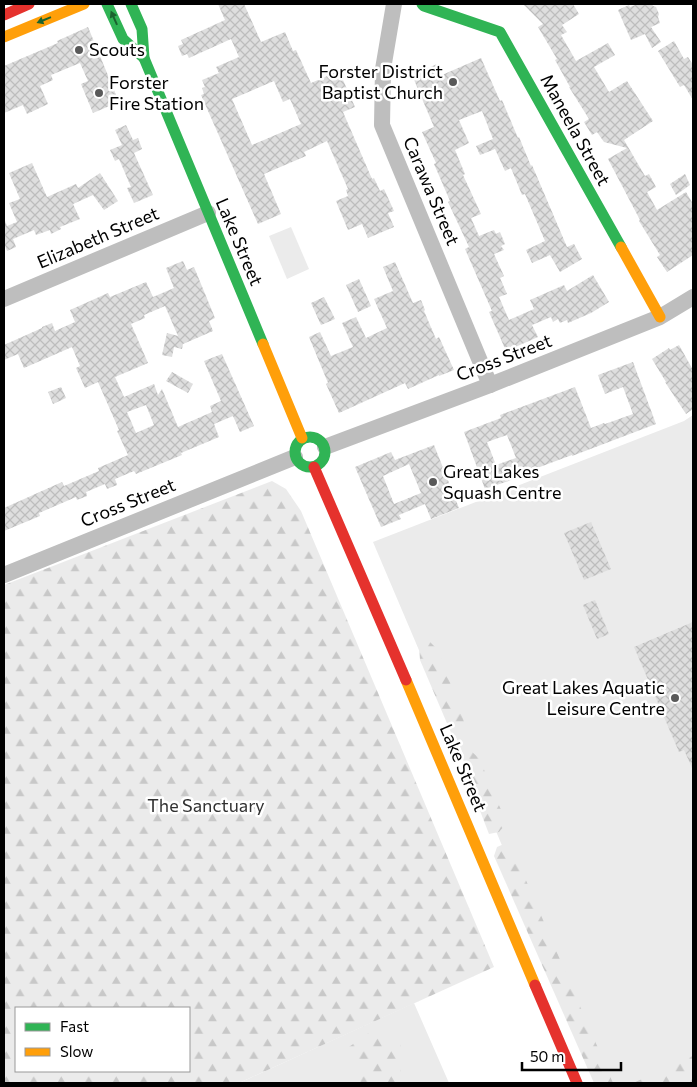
<svg xmlns="http://www.w3.org/2000/svg" width="697" height="1087" viewBox="0 0 697 1087" font-family="Commissioner,sans-serif">
<style>
.grass{fill:#ebebeb}
.forest{fill:url(#forest-firs);fill-rule:evenodd}
.building{fill:url(#building-cross-hatch);fill-rule:evenodd}
.lines{fill:none;stroke-linecap:round;stroke-linejoin:round}
.street{stroke:#bebebe;stroke-width:16}
.fast{stroke:#30b455;stroke-width:11}
.slow{stroke:#ff9f0a;stroke-width:11}
.jam{stroke:#e5322d;stroke-width:11}
.oneway{fill:#1a632f}
.poi-dot{fill:#595959;stroke:#fff;stroke-width:2}
.labels{text-anchor:middle;stroke-width:5;stroke-linejoin:round;paint-order:stroke}
.poi-label{font-size:18px;fill:#000;stroke:#fff;text-anchor:start}
.street-label{font-size:18px;fill:#000;stroke:#fff}
.park-label{font-size:18px;fill:#313131;stroke:#fff}
</style>
<defs>
<pattern id="forest-firs" width="22" height="20" patternUnits="userSpaceOnUse" patternTransform="scale(1.25)"><rect width="22" height="20" fill="#ebebeb"/><path d="M5 1l3.5 6h-7zM16 11l3.5 6h-7z" fill="#c8c8c8"/></pattern>
<pattern id="building-cross-hatch" width="8" height="8" patternUnits="userSpaceOnUse" patternTransform="scale(1.25)"><rect width="8" height="8" fill="#dedede"/><path d="M0 0l8 8M0 8l8-8" fill="none" stroke="#bdbdbd"/></pattern>
</defs>
<rect width="100%" height="100%" fill="#fff"/>
<g class="grass">
<path d="M291,227L309,269L287,279L269,236Z"/>
<path d="M693,415V1069L660,1083H603L373,542L684,421Z"/>
<path d="M414,1003L449,1083H239Z"/>
</g>
<g class="forest">
<path d="M272,481L286,489L301,511L494,967L239,1083H4V585ZM189,1008V1071H16V1008Z"/>
<path d="M426,638L439,651L467,730L461,735H452L420,660L419,643Z"/>
<path d="M472,752L481,760L488,782L505,818V825L499,832L489,834L477,803L462,756Z"/>
<path d="M504,844L513,850L613,1083H594L494,856L497,847Z"/>
<path d="M373,1030L401,1040V1083H361L346,1049Z"/>
<path d="M693,1056V1083H633L658,1072L681,1060Z"/>
</g>
<g class="building">
<path d="M218,4H244L261,42L285,32L293,51L296,50L311,83L339,71L355,107L343,112L372,179L374,178L380,191L384,189L394,211L388,213L394,227L368,238L362,224L348,230L336,201L348,196L346,190L348,189L327,141L304,152L306,156L264,174L281,214L258,224L201,95L204,94L202,88L205,87L202,80L219,73L216,67L239,57L231,39L189,58L187,54L182,56L178,46L183,44L181,40L225,20ZM274,81L283,102L290,99L301,124L252,145L232,99Z"/>
<path d="M523,4H573L579,14L562,25L567,32L561,35L576,61L608,43L615,55L594,67L609,92L627,81L653,121L624,140L645,176L649,174L656,187L647,192L657,210L686,192L693,204V255L667,272L657,257L660,255L639,221L640,220L608,159L627,148L604,142L597,132L592,135L584,122L589,119L569,87H570L555,60L557,59L538,27L543,24Z"/>
<path d="M638,4H652L653,6L656,7L659,14L658,17L660,23L651,27L661,42L652,48L645,34L631,40L618,10L629,5L630,7Z"/>
<path d="M88,27L119,102L93,113L81,84L88,81L80,63L51,75L53,80L40,86L48,104L27,114L23,105L4,113V66L58,43L57,41Z"/>
<path d="M674,41L684,59L688,57L693,65V100L684,85L680,87L658,51Z"/>
<path d="M481,58L500,101L502,100L518,138L519,137L531,166L532,165L567,247L574,244L582,259L560,272L550,255L532,263L526,250L545,241L525,194L522,195L511,168L505,171L495,149L480,155L476,146L493,139L482,111L459,120L469,143L455,150L465,174L463,175L481,214L471,218L479,236L494,230L496,234L500,232L505,244L501,246L504,250L494,254L504,276L500,278L507,294L499,297L509,320L534,309L530,300L564,285L567,291L593,275L609,302L591,313L568,323L567,320L560,323L558,319L553,322L551,317L532,325L538,337L506,351L489,312L492,311L465,249L469,247L448,202L450,201L434,164L436,163L422,132L434,127L412,75L437,64L442,75Z"/>
<path d="M126,125L133,140L138,138L142,149L134,153L153,195L134,203L127,188L131,187L119,159L115,161L110,150L122,145L115,130Z"/>
<path d="M32,163L47,197L76,184L78,188L100,173L118,201L104,210L93,195L73,204L80,219L60,227L61,229L51,234L50,230L36,235L34,230L13,239L16,247L7,251L4,243V218L7,226L17,222L9,203L20,199L9,173Z"/>
<path d="M685,174L690,185L676,195L670,184Z"/>
<path d="M183,261L187,270L194,267L215,318L209,321L213,331L183,344L182,349L174,347L172,357L162,355L167,333L178,336L165,306L144,315L145,318L131,324L148,363L115,377L124,397L154,384L158,395L162,389L178,427L212,412L210,406L221,401L204,361L222,354L254,426L240,432L233,416L214,424L219,437L181,453L182,455L136,474L134,471L115,479L117,485L107,489L105,484L86,492L87,496L77,500L76,497L39,513L40,516L4,531V508L62,482L64,486L99,471L98,468L128,455L117,431L119,430L98,382L85,388L76,368L80,366L72,347L24,368L18,354L4,360V345L42,328V327L52,323L55,331L75,322L70,310L108,293L110,297L146,282L153,297L174,288L166,268ZM146,405L154,425L136,433L127,412Z"/>
<path d="M395,262L413,303L421,300L425,310L424,311L436,339L439,337L454,370L439,376V375L408,389L405,383L339,413L326,384L328,383L309,337L320,332L331,356L353,347L342,323L356,317L366,338L387,328L374,299L393,291L383,267Z"/>
<path d="M359,279L371,306L358,312L346,285Z"/>
<path d="M324,297L335,319L321,325L311,303Z"/>
<path d="M679,345L693,370V409L686,414L665,382H666L652,359L669,348L670,350Z"/>
<path d="M633,362L656,424L572,456V455L513,477L514,479L485,489L464,432L501,418L500,415L575,387L591,428L604,423L605,424L633,414L623,387L605,394L598,375ZM507,435L516,458L496,465L487,442Z"/>
<path d="M172,372L193,384L188,393L166,381Z"/>
<path d="M61,387L66,398L53,404L48,392Z"/>
<path d="M434,445L459,508L431,519L425,504L399,515L401,519L381,527L355,467L391,452L395,460ZM409,464L421,493L394,504L383,476Z"/>
<path d="M591,522L611,569L584,580L564,533Z"/>
<path d="M595,600L609,634L597,639L583,605Z"/>
<path d="M693,622V770L684,750L679,752L634,647Z"/>
</g>
<g class="lines">
<g class="street">
<path d="M394,4L383,69L382,125L490,385"/>
<path d="M4,299L208,213"/>
<path d="M325,447L490,385L660,317L693,297"/>
<path d="M4,575L295,457"/>
</g>
<g class="fast">
<path d="M107,4L123,39L144,58"/>
<path d="M131,4L142,29L144,58L263,344"/>
<path d="M422,4L424,6L500,32L621,247"/>
<circle cx="310" cy="452" r="15"/>
</g>
<g class="slow">
<path d="M4,37L84,4"/>
<path d="M621,247L660,317"/>
<path d="M263,344L302,438"/>
<path d="M406,680L535,985"/>
</g>
<g class="jam">
<path d="M4,15L29,4"/>
<path d="M314,467L406,680"/>
<path d="M535,985L577,1083"/>
</g>
</g>
<defs><path id="oneway-solid" d="M-6-.8H1V-3.2L6.5 0L1 3.2V.8H-6Z" transform="scale(1.25)"/></defs>
<g class="oneway">
<use href="#oneway-solid" transform="translate(114 18) rotate(-114)"/>
<use href="#oneway-solid" transform="translate(44 20) rotate(158)"/>
</g>
<g class="poi-dot">
<circle cx="79" cy="50" r="5"/>
<circle cx="453" cy="82" r="5"/>
<circle cx="99" cy="93" r="5"/>
<circle cx="433" cy="482" r="5"/>
<circle cx="675" cy="698" r="5"/>
</g>
<g class="labels">
<g class="poi-label">
<text x="89" y="56">Scouts</text>
<text x="443" y="78" text-anchor="end">Forster District<tspan x="443" dy="21">Baptist Church</tspan></text>
<text x="109" y="89">Forster<tspan x="109" dy="21">Fire Station</tspan></text>
<text x="443" y="478">Great Lakes<tspan x="443" dy="21">Squash Centre</tspan></text>
<text x="665" y="694" text-anchor="end">Great Lakes Aquatic<tspan x="665" dy="21">Leisure Centre</tspan></text>
</g>
<g class="street-label">
<text transform="translate(575 130) rotate(61)" y="6">Maneela Street</text>
<text transform="translate(431 191) rotate(67)" y="6">Carawa Street</text>
<text transform="translate(98 238) rotate(-23)" y="6">Elizabeth Street</text>
<text transform="translate(239 242) rotate(67)" y="6">Lake Street</text>
<text transform="translate(504 358) rotate(-21)" y="6">Cross Street</text>
<text transform="translate(128 503) rotate(-22)" y="6">Cross Street</text>
<text transform="translate(463 768) rotate(67)" y="6">Lake Street</text>
</g>
<g class="park-label">
<text x="206" y="812">The Sanctuary</text>
</g>
</g>
<rect width="697" height="1087" fill="none" stroke="#000000" stroke-width="10"/>
<rect x="15" y="1007" width="175" height="65" fill="#ffffff" stroke="#999999"/>
<rect x="25" y="1023" width="25" height="8" fill="#30b455" stroke="#999999"/>
<text x="60" y="1032" font-size="15" fill="#000000">Fast</text>
<rect x="25" y="1048" width="25" height="8" fill="#ff9f0a" stroke="#999999"/>
<text x="60" y="1057" font-size="15" fill="#000000">Slow</text>
<path d="M522 1062v8h99v-8" fill="none" stroke="#000000" stroke-width="2.5"/>
<text x="530" y="1062" font-size="15" fill="#000000" stroke="#ffffff" stroke-width="4" paint-order="stroke">50 m</text>
</svg>
